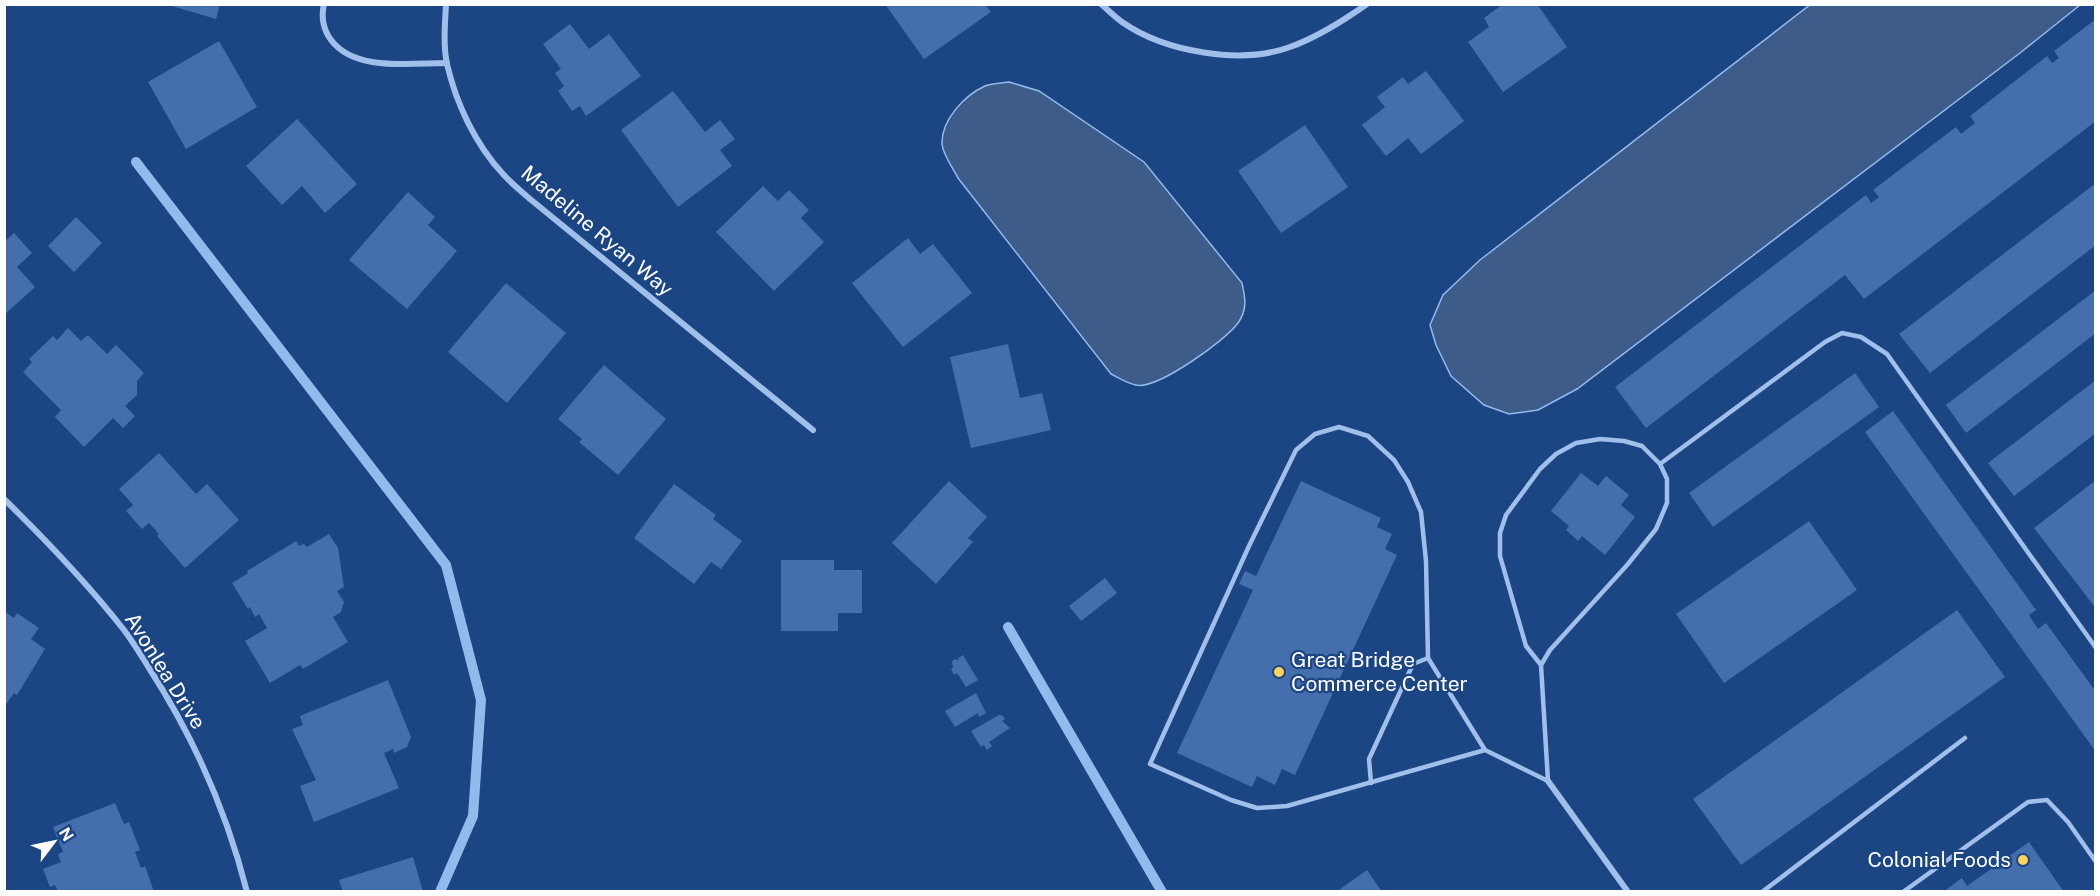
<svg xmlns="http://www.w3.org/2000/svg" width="2100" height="896" viewBox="0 0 2100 896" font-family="'Public Sans',sans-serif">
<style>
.water{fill:#3d5c8a;stroke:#93baed;stroke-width:1.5}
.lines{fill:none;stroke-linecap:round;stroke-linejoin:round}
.stream{stroke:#93baed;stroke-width:10}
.building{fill:#446fac}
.lane{stroke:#a0bfea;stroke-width:4.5}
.street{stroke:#a0bfea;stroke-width:6}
.poi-dot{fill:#fcd35d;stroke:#1b4583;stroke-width:2}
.labels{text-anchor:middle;stroke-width:4.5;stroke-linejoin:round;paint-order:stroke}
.street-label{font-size:21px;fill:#fff;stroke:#1b4583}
.poi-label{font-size:21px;fill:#fff;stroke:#1b4583;text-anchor:start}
</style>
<rect width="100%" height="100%" fill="#1b4583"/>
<g class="water">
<path d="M1811,4L2080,5L2020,53L1577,389L1538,410L1509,414L1484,405L1451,376L1436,345L1430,325L1443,295L1480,260Z"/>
<path d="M1009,82L1039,91L1144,162L1242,283C1245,297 1248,309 1238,323C1226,340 1157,390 1136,385C1128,384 1119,378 1111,374L958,178C953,168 943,155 942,144C941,120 965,95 985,86C992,83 1001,83 1009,82Z"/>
</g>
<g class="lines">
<g class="stream">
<path d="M136,162L446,565L481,700L473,816L440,892"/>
<path d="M1008,627L1162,892"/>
</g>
</g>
<g class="building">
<path d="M165,4H220L216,19Z"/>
<path d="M885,4H985L991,12L924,59Z"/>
<path d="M1503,4H1537L1567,47L1503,92L1468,42L1489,27L1484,18Z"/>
<path d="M2096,19V121L1864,299L1845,275L1646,428L1615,387L1866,195L1871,203L1879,197L1873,190L1956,127L1961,134L1975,123L1970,116L2047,56L2052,63L2059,58L2054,51Z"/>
<path d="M570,24L589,49L609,34L641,76L586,116L580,106L572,111L558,91L564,86L555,73L561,69L543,44Z"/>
<path d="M219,41L257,107L186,149L148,82Z"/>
<path d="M1426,71L1464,121L1421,154L1408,138L1386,156L1362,125L1385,107L1377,97L1403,77L1408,84Z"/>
<path d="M673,91L705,132L720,120L735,139L720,150L732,166L678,207L621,130Z"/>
<path d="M297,119L357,184L325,213L302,186L282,205L246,166Z"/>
<path d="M1305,125L1348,187L1281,233L1238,171Z"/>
<path d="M2096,183V245L1930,373L1899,334Z"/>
<path d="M763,186L778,201L789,190L809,210L801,218L824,242L774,291L716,232Z"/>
<path d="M408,192L435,217L428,225L457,251L407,309L349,260Z"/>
<path d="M76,217L102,243L74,272L48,246Z"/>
<path d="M14,233L32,253L17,267L35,287L4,315V242Z"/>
<path d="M908,238L920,254L933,244L972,293L903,347L852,283Z"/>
<path d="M506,283L566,333L507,403L448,352Z"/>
<path d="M2096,290V333L1966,433L1946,405Z"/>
<path d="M68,328L81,341L88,335L107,354L116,345L144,373L137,381V395L125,406L135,416L123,428L113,418L84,447L55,417L61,410L23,372L32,362L29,359L53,336L57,340Z"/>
<path d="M1008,344L1020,398L1042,393L1051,430L971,448L950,357Z"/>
<path d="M604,365L666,419L618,475L579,442L582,439L558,419Z"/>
<path d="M1855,373L1879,407L1713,527L1689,493Z"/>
<path d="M2096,380V433L2014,496L1988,463Z"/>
<path d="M1893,411L2036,610L2029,615L2038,629L2046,623L2096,692V752L1865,432Z"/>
<path d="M159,453L196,494L207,484L239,520L185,568L157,536L159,534L149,523L142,529L126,511L133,505L119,489Z"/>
<path d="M1581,473L1598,486L1606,476L1629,495L1621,505L1635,517L1605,555L1582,536L1578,541L1566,530L1569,526L1551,511Z"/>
<path d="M2096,480V605L2094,606L2034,528Z"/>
<path d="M949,481L987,517L968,538L973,542L936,584L892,543Z"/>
<path d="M1301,481L1381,518L1377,527L1392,534L1385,549L1397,555L1295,775L1282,769L1275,785L1257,776L1252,787L1177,753L1253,590L1239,584L1245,571L1256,576Z"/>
<path d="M674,484L716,515L713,519L742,541L721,569L711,562L694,584L634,538Z"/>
<path d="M1809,521L1857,590L1724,683L1676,614Z"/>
<path d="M329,534L338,548L344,587L337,591L344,602L341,612L333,617L348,642L303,669L300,665L270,683L245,641L267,628L259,614L255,617L250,607L248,609L232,583L248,573L247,571L296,541L299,546L304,544L307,547Z"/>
<path d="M781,560H834V570H862V613H838V631H781Z"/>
<path d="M1105,578L1117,593L1081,621L1069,606Z"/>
<path d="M1957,610L2005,677L1741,865L1693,799Z"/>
<path d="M4,611L14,618L17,613L39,628L31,639L45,649L17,695L14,693L4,707Z"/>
<path d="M963,655L978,680L966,687L957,673L954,675L951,669L953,668L952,661L956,659L959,661L958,658Z"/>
<path d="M388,680L411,737L407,747L394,753L393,749L384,753L399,788L314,822L300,786L316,780L292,729L303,725L300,716Z"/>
<path d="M976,693L986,713L979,717L978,713L955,727L945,711Z"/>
<path d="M999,715H1002L1005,719L1002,721L1010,728L989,742L992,746L987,750L984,745L981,747L971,731Z"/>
<path d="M115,803L124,824L129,822L140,850L135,852L141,868L145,866L154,892H58L55,885L50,887L43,869L61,862L58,854L63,852L53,827Z"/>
<path d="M2029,842L2064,892H1943L1962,878L1967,886Z"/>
<path d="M413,857L423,892H343L339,880Z"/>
<path d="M1367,870L1382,892H1336Z"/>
</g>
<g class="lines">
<g class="lane">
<path d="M1660,464L1825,342L1842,333L1861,337L1887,354L2096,648"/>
<path d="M1485,750L1287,806L1257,808L1231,800L1150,764L1249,546L1296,450L1315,434L1339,427L1368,436L1394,460L1408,482L1421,512L1426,561L1428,658L1485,750L1548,781L1541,665L1550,650L1628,564L1656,529L1667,503V479L1660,464L1642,446L1624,441L1600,439L1576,443L1556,454L1540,469L1506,515L1500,533V556L1526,646L1541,665"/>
<path d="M1371,783L1369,759L1413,664L1428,658"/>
<path d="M1762,892L1965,738"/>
<path d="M1903,892L2028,802L2047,800L2068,822L2096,862"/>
</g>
<g class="street">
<path d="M324,4C321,17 323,29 331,40C355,72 411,63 447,63"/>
<path d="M446,4C445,24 443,45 447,64C456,103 475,144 503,174C511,183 521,191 530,199L813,430"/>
<path d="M1101,4C1108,10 1115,17 1122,22C1165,52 1241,65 1290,47C1318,37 1343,21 1367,4"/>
<path d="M4,499C47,541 87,583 124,630C133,642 141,655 149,668C193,736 227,813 247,892"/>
<path d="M1548,781L1628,892"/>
</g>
</g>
<g class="poi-dot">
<circle cx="1279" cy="672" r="6"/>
<circle cx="2023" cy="860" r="6"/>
</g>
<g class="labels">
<g class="street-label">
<text transform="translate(597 231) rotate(40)" y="7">Madeline Ryan Way</text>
<text transform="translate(165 671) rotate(58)" y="7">Avonlea Drive</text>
</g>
<g class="poi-label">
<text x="1291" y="667">Great Bridge<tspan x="1291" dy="24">Commerce Center</tspan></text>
<text x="2011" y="867" text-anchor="end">Colonial Foods</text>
</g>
</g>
<rect width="2100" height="896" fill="none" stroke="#ffffff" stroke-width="12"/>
<g transform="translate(54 842) rotate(58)" stroke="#1b4583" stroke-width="4.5" paint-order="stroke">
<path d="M0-4.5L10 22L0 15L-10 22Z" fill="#ffffff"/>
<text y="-9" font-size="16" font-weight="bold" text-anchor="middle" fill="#ffffff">N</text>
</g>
</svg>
